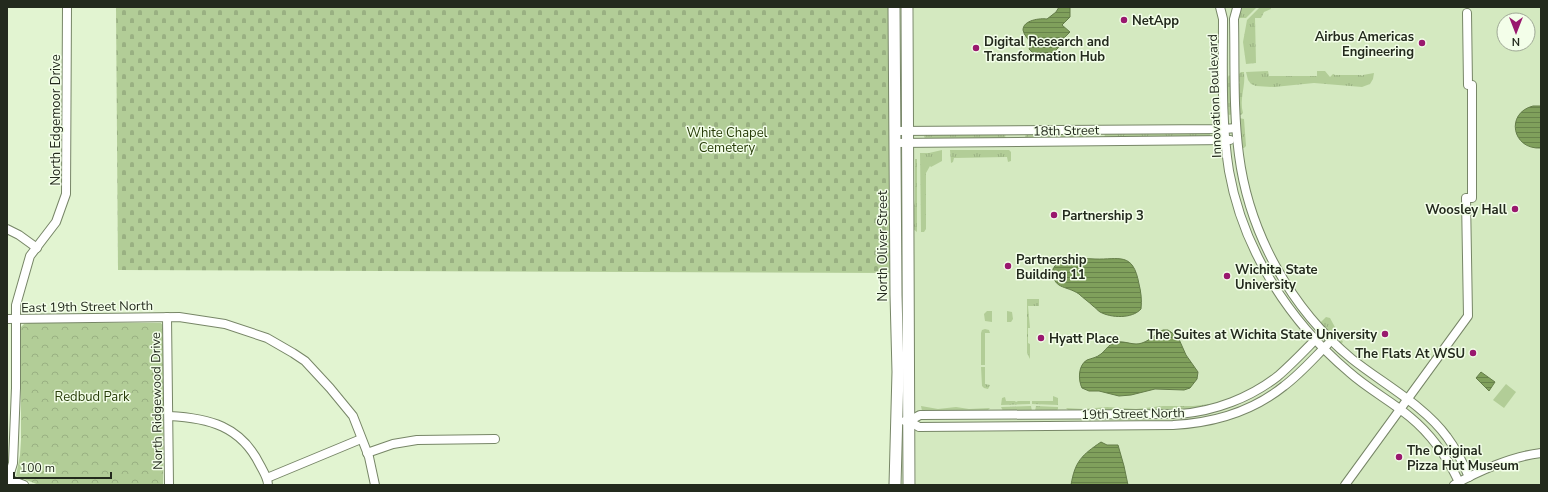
<svg xmlns="http://www.w3.org/2000/svg" width="1548" height="492" viewBox="0 0 1548 492" font-family="'Nunito Sans',sans-serif">
<style>
.built{fill:#d4e9c0;fill-rule:evenodd}
.grass{fill:url(#grass-tufts)}
.cemetery{fill:url(#cemetery-stones)}
.park{fill:url(#park-crowns)}
.pitch{fill:#b2cd97}
.water{fill:url(#water-rules);stroke:#647d49}
.lines{fill:none;stroke-linecap:round;stroke-linejoin:round}
.street-casing{stroke:#778667;stroke-width:10}
.secondary-casing{stroke:#778667;stroke-width:13}
.street{stroke:#fff;stroke-width:8}
.secondary{stroke:#fff;stroke-width:11}
.poi-dot{fill:#99186e;stroke:#f3fee9;stroke-width:1.5}
.labels{text-anchor:middle;stroke-width:3;stroke-linejoin:round;paint-order:stroke}
.poi-label{font-size:13px;font-weight:bold;fill:#232a1d;stroke:#f3fee9;text-anchor:start}
.street-label{font-size:13px;fill:#232a1d;stroke:#f3fee9}
.park-label{font-size:13px;fill:#273c08;stroke:#f3fee9}
</style>
<defs>
<pattern id="grass-tufts" width="24" height="20" patternUnits="userSpaceOnUse"><rect width="24" height="20" fill="#b2cd97"/><path d="M3 7l-1-3M5 7V3M7 7l1-3M15 17l-1-3M17 17v-4M19 17l1-3" fill="none" stroke="#99b082"/></pattern>
<pattern id="cemetery-stones" width="16" height="16" patternUnits="userSpaceOnUse"><rect width="16" height="16" fill="#b2cd97"/><path d="M2 7V4a2 2 0 0 1 4 0v3zM10 15v-3a2 2 0 0 1 4 0v3z" fill="#99b082"/></pattern>
<pattern id="park-crowns" width="20" height="18" patternUnits="userSpaceOnUse"><rect width="20" height="18" fill="#b2cd97"/><path d="M2 6a3 3 0 1 1 6 0M12 15a3 3 0 1 1 6 0" fill="none" stroke="#99b082"/></pattern>
<pattern id="water-rules" width="6" height="5" patternUnits="userSpaceOnUse"><rect width="6" height="5" fill="#80a05c"/><path d="M0 2.5h6" fill="none" stroke="#68834b"/></pattern>
</defs>
<rect width="100%" height="100%" fill="#e2f4d1"/>
<path class="built" d="M914,7H1541V485H916L914,356L912,341ZM1504,20H1528V44H1504Z"/>
<g class="grass">
<path d="M1242,7H1257L1246,18H1238Z"/>
<path d="M1260,7H1271V9L1264,12L1261,18H1255L1256,63L1246,64L1243,42L1247,20Z"/>
<path d="M1317,71H1325L1330,77L1333,74L1335,75H1361L1362,76L1363,75L1374,73L1373,79L1370,84L1362,87L1314,83L1274,87L1256,86L1251,84L1248,80L1246,72L1268,71L1269,76H1317Z"/>
<path d="M1241,72H1244C1246,86 1239,99 1243,113L1241,115H1239V84L1240,82L1238,81V75Z"/>
<path d="M1229,75L1231,77L1233,107L1231,109L1233,113L1230,115L1227,114L1226,81Z"/>
<path d="M1239,118L1244,119L1246,146L1244,148H1241Z"/>
<path d="M1082,133L1087,134L1088,136L1087,137L1025,138L1026,134Z"/>
<path d="M1107,133H1210V137L1106,138L1104,137L1105,135L1104,134Z"/>
<path d="M926,135H1006L1005,136L1006,138L925,139L924,136Z"/>
<path d="M942,150V161L931,167L930,166L926,173V229L924,232H921L920,153H929Z"/>
<path d="M950,150H1009L1011,152V161L1008,162L1007,157L954,158L953,162L951,163Z"/>
<rect x="900" y="158" width="4" height="115"/>
<path d="M915,159H917V232L913,229V217L915,200Z"/>
<path d="M1027,299H1039V306H1028L1030,328H1028V343L1030,344V359L1027,353Z"/>
<path d="M987,311H992V322L985,321L984,314Z"/>
<path d="M1007,311L1012,312L1013,319L1011,322H1007Z"/>
<path d="M1326,317L1330,318L1343,342L1341,344L1320,323Z"/>
<path d="M985,329L989,330L990,333H985V365H981V333L982,330Z"/>
<path d="M981,367H985V384L990,385L988,389L984,388L982,386Z"/>
<path d="M1053,396L1058,398V405L1032,404V401H1053Z"/>
<path d="M1005,397L1006,401H1015L1016,402L1018,401H1030V404L1001,405L1002,398Z"/>
<path d="M1210,404C1197,413 1145,410 1127,411L1123,409L1122,411H1069L1066,408L1083,409L1107,407L1136,409L1163,406H1193Z"/>
<path d="M921,406L938,409L956,407L969,409L990,408L987,411H922Z"/>
<path d="M1031,406L1032,411H1018L1016,410L1015,411H1003L1001,407Z"/>
<path d="M1036,406L1058,407V409L1056,411H1035Z"/>
</g>
<path class="cemetery" d="M116,7H889L891,273L118,270Z"/>
<path class="park" d="M28,323H161L164,327L163,485H39L16,476L20,455L21,440V327L24,324Z"/>
<path class="pitch" d="M1506,384L1516,392L1504,408L1493,400Z"/>
<g class="water">
<path d="M1059,7H1070V17L1062,25L1070,32L1058,44L1060,46L1046,60L1034,54L1029,49L1031,44C1029,39 1024,36 1023,30C1023,20 1040,18 1047,19L1056,12Z"/>
<path d="M1533,106H1541V148C1512,150 1505,113 1533,106Z"/>
<path d="M1070,257C1078,257 1087,259 1095,259C1119,260 1133,251 1139,284C1141,292 1142,300 1141,309C1132,319 1111,318 1100,312C1097,310 1096,308 1093,306C1089,302 1083,298 1079,294C1066,285 1052,290 1053,269L1058,261Z"/>
<path d="M1163,330H1168L1178,337L1186,355L1198,372L1197,379L1190,388L1184,390L1155,389L1131,395L1119,396L1099,391H1089L1082,388C1078,380 1078,365 1087,360C1092,358 1096,358 1101,354C1108,348 1108,344 1118,342C1126,341 1134,346 1142,343C1151,340 1155,334 1163,330Z"/>
<path d="M1481,372L1495,382L1489,391L1476,378Z"/>
<path d="M1101,442L1107,445H1118L1124,466L1128,485H1071C1075,461 1082,455 1101,442Z"/>
</g>
<g class="lines">
<g class="street-casing">
<g id="street">
<path d="M1220,7L1223,19C1223,70 1221,121 1229,171C1243,250 1289,321 1349,372C1368,389 1391,401 1410,417C1432,435 1447,457 1459,482"/>
<path d="M1237,8L1234,19C1235,64 1233,110 1239,155C1249,233 1291,309 1352,359C1382,383 1425,406 1447,437C1456,449 1463,463 1469,477"/>
<path d="M895,131L1224,129L1236,128"/>
<path d="M895,143L1230,140"/>
<path d="M7,229L19,235L37,248"/>
<path d="M167,317L169,485"/>
<path d="M7,319L179,317L225,324L267,338L293,353L305,361L330,388L353,416L369,457L375,485"/>
<path d="M169,416C209,418 241,426 260,465C263,471 268,478 268,485"/>
<path d="M905,421H909L919,427L1173,425C1213,423 1253,411 1284,386C1300,374 1313,359 1327,345"/>
<path d="M909,421L920,415L1180,414C1215,411 1250,398 1278,376C1292,364 1305,350 1318,337"/>
<path d="M367,453L393,444L417,440L495,439"/>
<path d="M267,478L361,439"/>
<path d="M8,479L24,485"/>
<path d="M7,483L13,463L16,388V305L30,256L56,222L66,194L67,7"/>
<path d="M1345,485L1468,316L1466,198H1472V85H1468L1467,13"/>
<path d="M1454,485C1478,471 1513,456 1541,453"/>
</g>
</g>
<g class="secondary-casing">
<g id="secondary">
<path d="M894,7L896,295L898,372L895,485"/>
<path d="M907,7L909,485"/>
</g>
</g>
<use href="#street" class="street"/>
<use href="#secondary" class="secondary"/>
</g>
<g class="poi-dot">
<circle cx="1124" cy="20" r="4"/>
<circle cx="1422" cy="43" r="4"/>
<circle cx="976" cy="48" r="4"/>
<circle cx="1515" cy="209" r="4"/>
<circle cx="1054" cy="215" r="4"/>
<circle cx="1008" cy="266" r="4"/>
<circle cx="1227" cy="276" r="4"/>
<circle cx="1385" cy="334" r="4"/>
<circle cx="1041" cy="338" r="4"/>
<circle cx="1473" cy="353" r="4"/>
<circle cx="1399" cy="457" r="4"/>
</g>
<g class="labels">
<g class="poi-label">
<text x="1132" y="25">NetApp</text>
<text x="1414" y="41" text-anchor="end">Airbus Americas<tspan x="1414" dy="15">Engineering</tspan></text>
<text x="984" y="46">Digital Research and<tspan x="984" dy="15">Transformation Hub</tspan></text>
<text x="1507" y="214" text-anchor="end">Woosley Hall</text>
<text x="1062" y="220">Partnership 3</text>
<text x="1016" y="264">Partnership<tspan x="1016" dy="15">Building 11</tspan></text>
<text x="1235" y="274">Wichita State<tspan x="1235" dy="15">University</tspan></text>
<text x="1377" y="339" text-anchor="end">The Suites at Wichita State University</text>
<text x="1049" y="343">Hyatt Place</text>
<text x="1465" y="358" text-anchor="end">The Flats At WSU</text>
<text x="1407" y="455">The Original<tspan x="1407" dy="15">Pizza Hut Museum</tspan></text>
</g>
<g class="street-label">
<text transform="translate(1214 96) rotate(-92)" y="5">Innovation Boulevard</text>
<text transform="translate(55 120) rotate(-90)" y="5">North Edgemoor Drive</text>
<text transform="translate(1066 130) rotate(-1)" y="5">18th Street</text>
<text transform="translate(882 246) rotate(-90)" y="5">North Oliver Street</text>
<text transform="translate(87 306) rotate(-1)" y="5">East 19th Street North</text>
<text transform="translate(156 401) rotate(-91)" y="5">North Ridgewood Drive</text>
<text transform="translate(1133 413) rotate(-1)" y="5">19th Street North</text>
</g>
<g class="park-label">
<text x="727" y="137">White Chapel<tspan x="727" dy="15">Cemetery</tspan></text>
<text x="92" y="401">Redbud Park</text>
</g>
</g>
<rect width="1548" height="492" fill="none" stroke="#232a1d" stroke-width="16"/>
<g transform="translate(1516 32) rotate(180)"><circle r="19" fill="#f3fee9" stroke="#a0a997"/>
<path d="M0-3L7 15L0 10L-7 15Z" fill="#99186e"/>
<text y="-6" font-size="11" font-weight="bold" text-anchor="middle" fill="#232a1d">N</text>
</g>
<path d="M14 472v6h97v-6" fill="none" stroke="#232a1d" stroke-width="2"/>
<text x="20" y="472" font-size="12" fill="#232a1d" stroke="#f3fee9" stroke-width="3" paint-order="stroke">100 m</text>
</svg>
